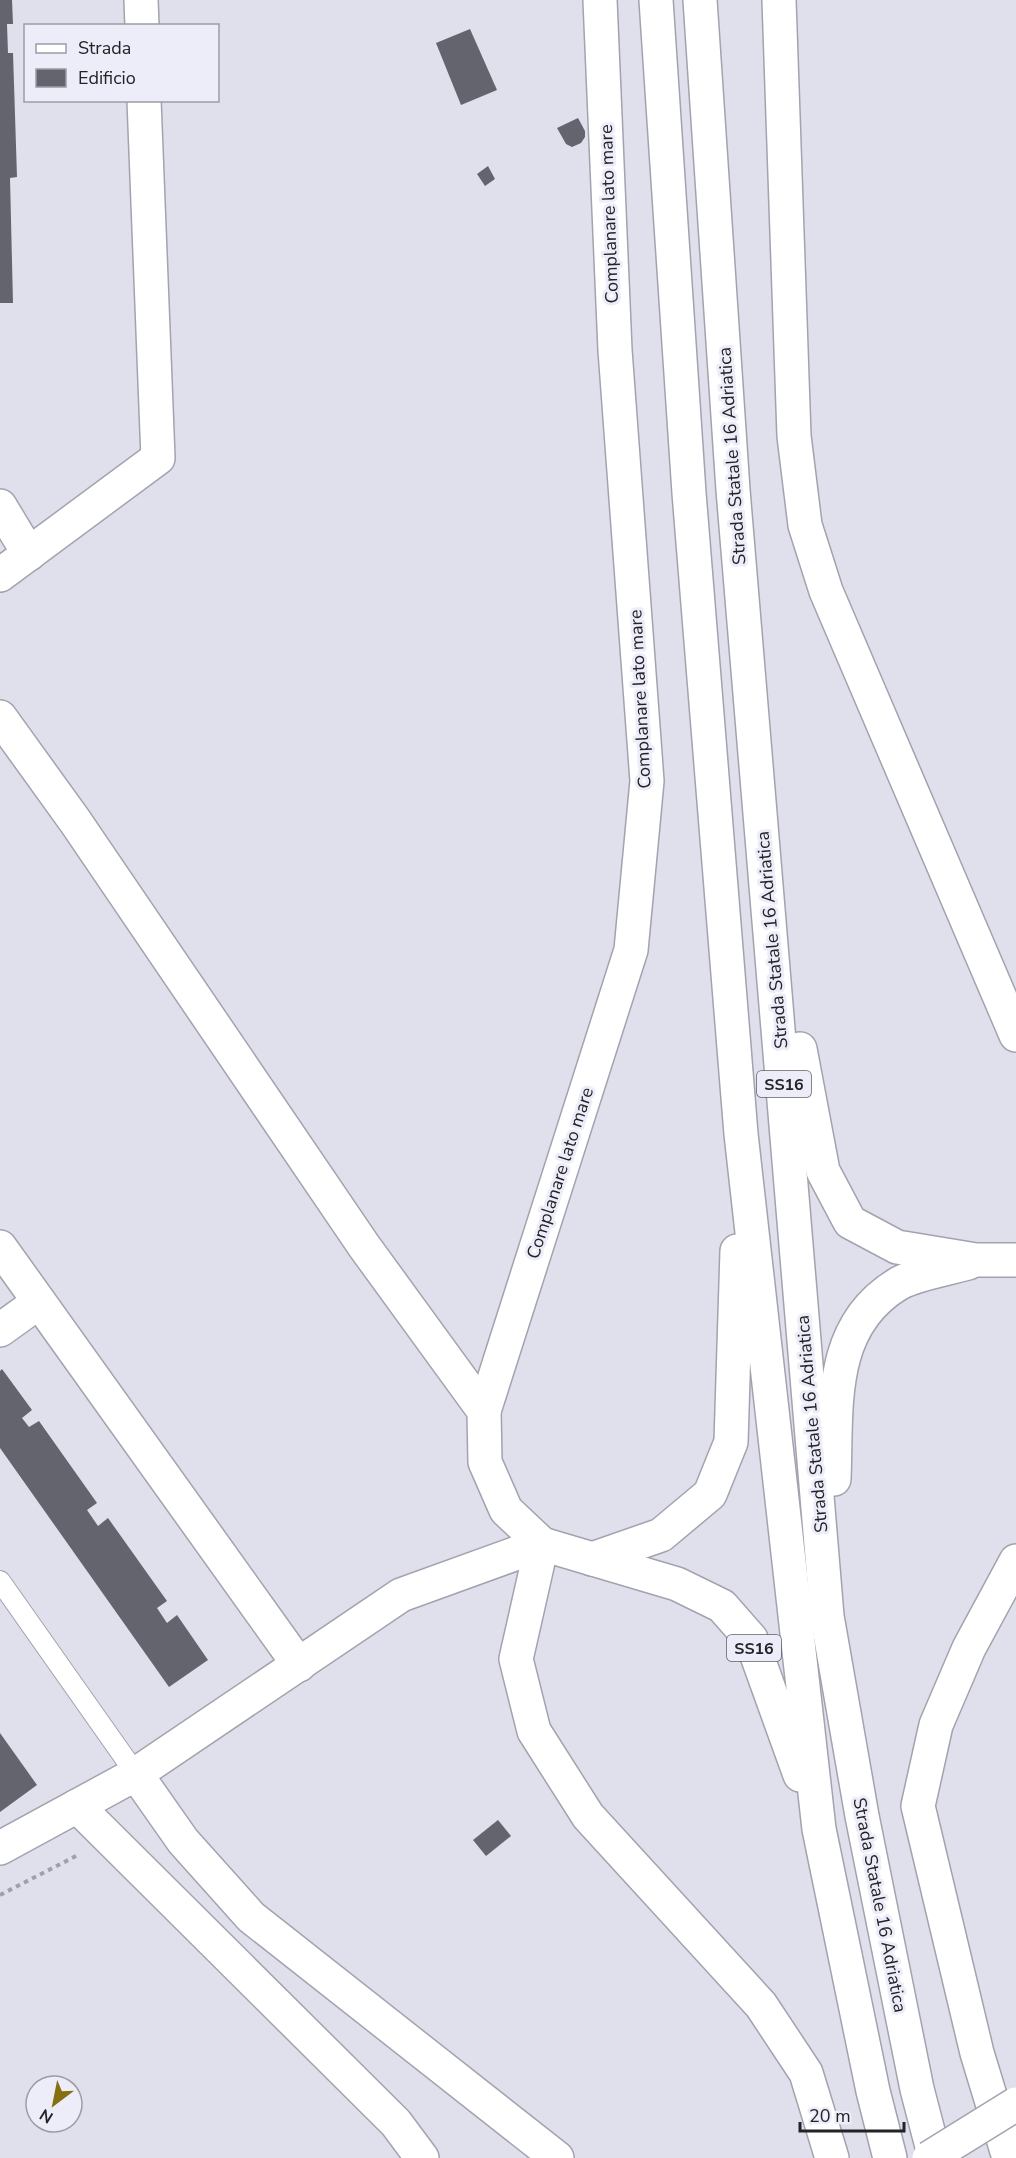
<svg xmlns="http://www.w3.org/2000/svg" width="1016" height="2158" viewBox="0 0 1016 2158" font-family="'Nunito Sans',sans-serif">
<style>
.building{fill:#63646e}
.lines{fill:none;stroke-linecap:round;stroke-linejoin:round}
.lane-casing{stroke:#a2a3ae;stroke-width:22}
.street-casing{stroke:#a2a3ae;stroke-width:36}
.highway-casing{stroke:#a2a3ae;stroke-width:36}
.path{stroke:#9fa0a9;stroke-width:4;stroke-dasharray:4.5 4.5;stroke-linecap:butt}
.lane{stroke:#fff;stroke-width:20}
.street{stroke:#fff;stroke-width:33}
.highway{stroke:#fff;stroke-width:33}
.street-bridge-casing{stroke:#a2a3ae;stroke-width:36;stroke-linecap:butt}
.street-bridge{stroke:#fff;stroke-width:33}
.labels{text-anchor:middle;stroke-width:6;stroke-linejoin:round;paint-order:stroke}
.shield{fill:#ecedf9;stroke:#5f6066;stroke-width:1.5}
.shield-label{font-size:16px;font-weight:bold;fill:#232327}
.street-label{font-size:18px;fill:#232327;stroke:#ecedf9}
</style>
<rect width="100%" height="100%" fill="#dfe0ec"/>
<g class="building">
<path d="M0,0H12L13,24H7L8,53H13L17,177L10,178L13,303H0Z"/>
<path d="M470,29L497,90L461,105L436,43Z"/>
<path d="M578,118L585,131V137L581,143L572,147L566,144L557,128Z"/>
<path d="M488,166L495,179L485,186L477,174Z"/>
<path d="M2,1369L32,1410L22,1418L29,1427L39,1421L97,1503L87,1510L98,1526L108,1518L167,1601L157,1608L167,1623L177,1615L208,1660L169,1687L0,1448V1371Z"/>
<path d="M0,1733L37,1785L0,1812Z"/>
<path d="M498,1820L511,1836L486,1856L473,1840Z"/>
</g>
<g class="lines">
<g class="lane-casing">
<path id="lane" d="M0,1581L136,1774"/>
</g>
<g class="street-casing">
<g id="street">
<path d="M141,0L142,26"/>
<path d="M779,0L794,436L805,525L826,591L1016,1035"/>
<path d="M0,506L29,554"/>
<path d="M0,575L158,458L144,100"/>
<path d="M0,717L75,821L364,1246L484,1411L485,1462L506,1510L542,1544"/>
<path d="M0,1247L299,1665"/>
<path d="M0,1330L39,1302"/>
<path d="M484,1411L631,950L647,781L615,350L600,0"/>
<path d="M542,1544L516,1659L534,1731L588,1816L761,2005L806,2073L832,2158"/>
<path d="M136,1774L183,1841L251,1917L557,2158"/>
<path d="M77,1806L396,2123L422,2158"/>
<path d="M0,1848L136,1774L401,1595L542,1544"/>
<path d="M1009,2158L977,2053L918,1806L936,1725L969,1648L1016,1561"/>
</g>
</g>
<g class="highway-casing">
<g id="highway">
<path d="M656,0L689,493L741,1134L819,1829L873,2091L890,2158"/>
<path d="M700,0L733,490L827,1616L862,1816L917,2089L935,2158"/>
<path d="M800,1049L823,1171L850,1222L897,1247L976,1260H1016"/>
<path d="M834,1479C837,1407 827,1327 898,1284C912,1275 950,1268 968,1263"/>
<path d="M542,1544L677,1584L722,1606L751,1639L800,1775"/>
<path d="M592,1559L661,1535L710,1494L731,1442L737,1251"/>
</g>
</g>
<path class="path" d="M0,1895L80,1854"/>
<use href="#lane" class="lane"/>
<use href="#street" class="street"/>
<use href="#highway" class="highway"/>
<g class="street-bridge-casing">
<path id="street-bridge" d="M929,2158L1016,2104"/>
</g>
<use href="#street-bridge" class="street-bridge"/>
</g>
<g class="labels">
<g class="shield">
<rect x="757" y="1071" width="54" height="26" rx="4.5"/>
<rect x="727" y="1635" width="54" height="26" rx="4.5"/>
</g>
<g class="shield-label">
<text x="784" y="1090">SS16</text>
<text x="754" y="1654">SS16</text>
</g>
<g class="street-label">
<text transform="translate(609 214) rotate(-92)" y="6">Complanare lato mare</text>
<text transform="translate(732 456) rotate(-94)" y="6">Strada Statale 16 Adriatica</text>
<text transform="translate(640 699) rotate(-93)" y="6">Complanare lato mare</text>
<text transform="translate(772 940) rotate(-95)" y="6">Strada Statale 16 Adriatica</text>
<text transform="translate(560 1173) rotate(-72)" y="6">Complanare lato mare</text>
<text transform="translate(812 1424) rotate(-95)" y="6">Strada Statale 16 Adriatica</text>
<text transform="translate(880 1905) rotate(79)" y="6">Strada Statale 16 Adriatica</text>
</g>
</g>
<rect x="24" y="24" width="195" height="78" fill="#ecedf9" stroke="#9c9ca5" stroke-width="1.5"/>
<rect x="36" y="44" width="30" height="9" fill="#ffffff" stroke="#9c9ca5" stroke-width="1.5"/>
<text x="78" y="54" font-size="18" fill="#232327">Strada</text>
<rect x="36" y="69" width="30" height="18" fill="#63646e" stroke="#9c9ca5" stroke-width="1.5"/>
<text x="78" y="84" font-size="18" fill="#232327">Edificio</text>
<g transform="translate(54 2104) rotate(212)"><circle r="28" fill="#ecedf9" stroke="#9c9ca5" stroke-width="1.5"/>
<path d="M0-4.5L10 22L0 15L-10 22Z" fill="#866f0e"/>
<text y="-9" font-size="16" font-weight="bold" text-anchor="middle" fill="#232327">N</text>
</g>
<path d="M800 2122v9h104v-9" fill="none" stroke="#232327" stroke-width="3"/>
<text x="809" y="2122" font-size="18" fill="#232327" stroke="#ecedf9" stroke-width="4.5" paint-order="stroke">20 m</text>
</svg>
